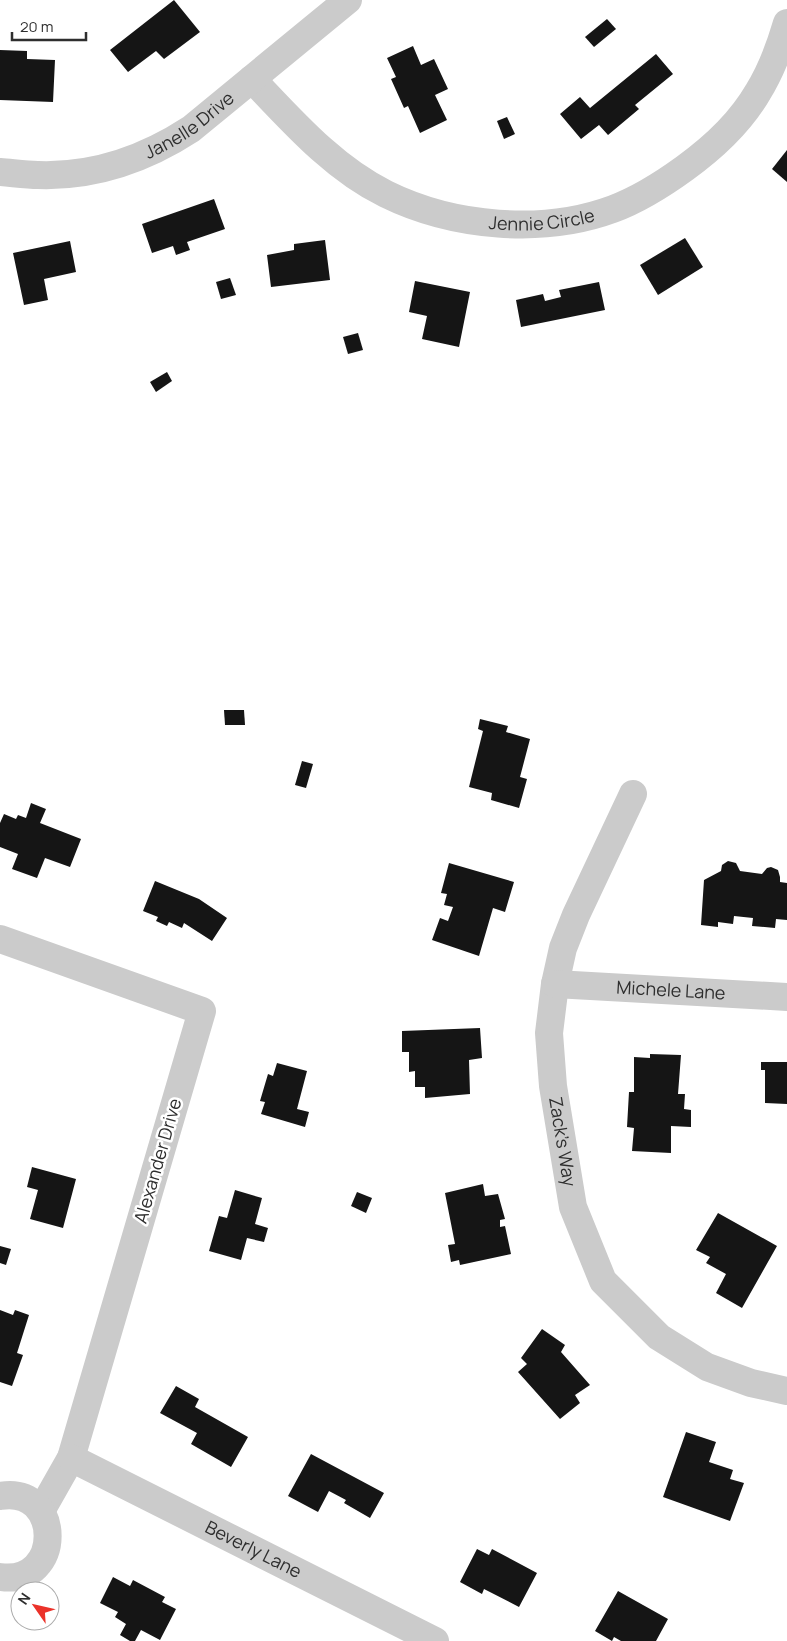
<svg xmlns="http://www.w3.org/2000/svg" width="787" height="1641" viewBox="0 0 787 1641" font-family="Manrope,sans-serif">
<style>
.building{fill:#151515}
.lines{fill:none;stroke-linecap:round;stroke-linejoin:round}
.minor{stroke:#cbcbcb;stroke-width:28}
.labels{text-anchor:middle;stroke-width:5;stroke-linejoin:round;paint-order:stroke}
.street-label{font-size:18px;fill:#2e2e2e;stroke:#fff}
</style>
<rect width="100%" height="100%" fill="#fff"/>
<g class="building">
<path d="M174,0L200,32L164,59L156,51L128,72L110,50Z"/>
<path d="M607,19L616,29L594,47L585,37Z"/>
<path d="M413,46L421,65L434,59L448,89L435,95L447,120L420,133L408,106L404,108L391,79L396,77L387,58Z"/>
<path d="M0,50L27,51V59L55,60L53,102L0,100Z"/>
<path d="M656,54L673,74L635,105L639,109L608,135L599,125L581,139L560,114L580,97L590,108Z"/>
<path d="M507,117L515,134L504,139L497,121Z"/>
<path d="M787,150V182L772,169Z"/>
<path d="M214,199L225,229L187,242L190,250L176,255L173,246L152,253L142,224Z"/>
<path d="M685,238L703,267L658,295L640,265Z"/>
<path d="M325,240L330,280L271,287L267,255L294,250V244Z"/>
<path d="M70,241L76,272L44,279L48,300L24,305L13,253Z"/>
<path d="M230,278L236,295L221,299L216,282Z"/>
<path d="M415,281L470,292L459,347L422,339L427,316L409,312Z"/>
<path d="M599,282L605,310L521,327L516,300L543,294L545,301L561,297L559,290Z"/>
<path d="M358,333L363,350L348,354L343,337Z"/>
<path d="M167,372L172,381L156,392L150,382Z"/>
<path d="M224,710H244L245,725H225Z"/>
<path d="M480,719L508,726L506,732L530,739L520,777L527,779L519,808L491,800L492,793L469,787L483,731L478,729Z"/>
<path d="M302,761L313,764L306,788L295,785Z"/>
<path d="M31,803L46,809L40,823L81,839L70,867L45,858L37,878L12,869L18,854L0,847V823L4,814L16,819L18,815L26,818Z"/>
<path d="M728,861L736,863L740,871L762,874L767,868L771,867L778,870L780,877V882L787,883V920L776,919L775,928L752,926L753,918L734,916L733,924L718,922V927L701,925L704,880L721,871L722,865Z"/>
<path d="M449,863L514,882L505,912L493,908L479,956L432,940L440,918L448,921L453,907L444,905L447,894L441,893Z"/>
<path d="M155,881L199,899L227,918L212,941L184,923L182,928L169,922L167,926L156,921L158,917L143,911Z"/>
<path d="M480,1028L482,1058L469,1060L470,1094L425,1098V1087H415V1071L409,1072V1052H402V1031Z"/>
<path d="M650,1054L681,1055L678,1094H685L684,1109L691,1110V1127L671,1126V1153L632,1151L634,1128L627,1127L629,1092H634V1057L650,1058Z"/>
<path d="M761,1062H787V1104L765,1103V1070H761Z"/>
<path d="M277,1063L307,1071L297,1109L309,1112L305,1127L261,1114L265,1102L260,1101L268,1074L273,1076Z"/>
<path d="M32,1167L76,1179L63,1228L30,1219L38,1190L27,1187Z"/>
<path d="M483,1184L485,1196L498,1194L505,1219L500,1220V1227L505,1226L511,1254L460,1265L459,1260L451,1262L448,1245L455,1244L445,1193Z"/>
<path d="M235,1190L262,1198L255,1224L268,1228L264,1242L247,1238L241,1260L209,1251L219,1216L227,1218Z"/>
<path d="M357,1192L372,1198L366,1213L351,1206Z"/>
<path d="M718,1213L777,1246L742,1308L716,1293L726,1274L706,1263L710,1257L696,1250Z"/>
<path d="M0,1246L11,1249L6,1265L0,1263Z"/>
<path d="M0,1310L13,1315L15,1310L29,1315L17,1353L23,1355L12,1386L0,1382Z"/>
<path d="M542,1329L565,1345L561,1352L590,1385L575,1395L580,1403L560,1419L518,1372L527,1364L521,1358Z"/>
<path d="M176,1386L199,1399L195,1407L248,1437L231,1467L191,1444L197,1433L160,1413Z"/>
<path d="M686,1432L716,1442L709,1462L733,1470L730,1479L744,1483L730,1521L663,1497Z"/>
<path d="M311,1454L384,1493L370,1518L344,1503L346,1500L329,1491L318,1512L288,1496Z"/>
<path d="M477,1549L489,1555L492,1549L537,1573L519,1607L484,1589L482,1594L460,1582Z"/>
<path d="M113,1577L130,1586L133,1580L165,1597L162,1602L176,1609L160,1640L141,1630L135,1641H130L120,1635L126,1624L115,1617L118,1612L100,1603Z"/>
<path d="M618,1591L668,1619L656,1641H621L614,1637L612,1641L595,1631Z"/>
</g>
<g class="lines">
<g class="minor">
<path id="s1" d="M252,79C292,121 333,168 386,194C453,227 543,235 613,209C640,199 663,184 685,168C714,147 740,123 758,92C771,71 780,47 787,23"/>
<path id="s2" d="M0,172C13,173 26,175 38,175C94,177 145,159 191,129L348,0"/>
<path id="s3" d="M633,794L576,915L563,948L555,984L549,1033L553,1086L573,1207L603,1281L659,1337L707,1367L751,1383L787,1391"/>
<path d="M0,939L202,1011L71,1458L41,1511"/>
<path id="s4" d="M555,984L787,997"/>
<path id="s5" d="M71,1458L435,1641"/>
<path d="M0,1496C63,1485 64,1586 0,1577"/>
</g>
</g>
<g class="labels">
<g class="street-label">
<text dy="6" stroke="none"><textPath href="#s2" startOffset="201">Janelle Drive</textPath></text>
<text dy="6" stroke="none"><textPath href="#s1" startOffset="338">Jennie Circle</textPath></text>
<text dy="6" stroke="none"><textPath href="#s4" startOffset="116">Michele Lane</textPath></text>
<text dy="6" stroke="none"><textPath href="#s3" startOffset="365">Zack's Way</textPath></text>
<text transform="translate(158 1161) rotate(-74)" y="6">Alexander Drive</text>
<text dy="6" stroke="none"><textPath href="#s5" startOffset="204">Beverly Lane</textPath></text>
</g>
</g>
<g transform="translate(35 1606) rotate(304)"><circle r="24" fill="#ffffff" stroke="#ababab"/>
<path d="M0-4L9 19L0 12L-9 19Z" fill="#eb322a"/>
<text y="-8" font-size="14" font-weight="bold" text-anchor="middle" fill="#2e2e2e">N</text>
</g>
<path d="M12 32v8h74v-8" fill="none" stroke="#2e2e2e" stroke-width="2.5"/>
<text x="20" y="32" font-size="15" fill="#2e2e2e" stroke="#ffffff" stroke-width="4" paint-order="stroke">20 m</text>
</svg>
